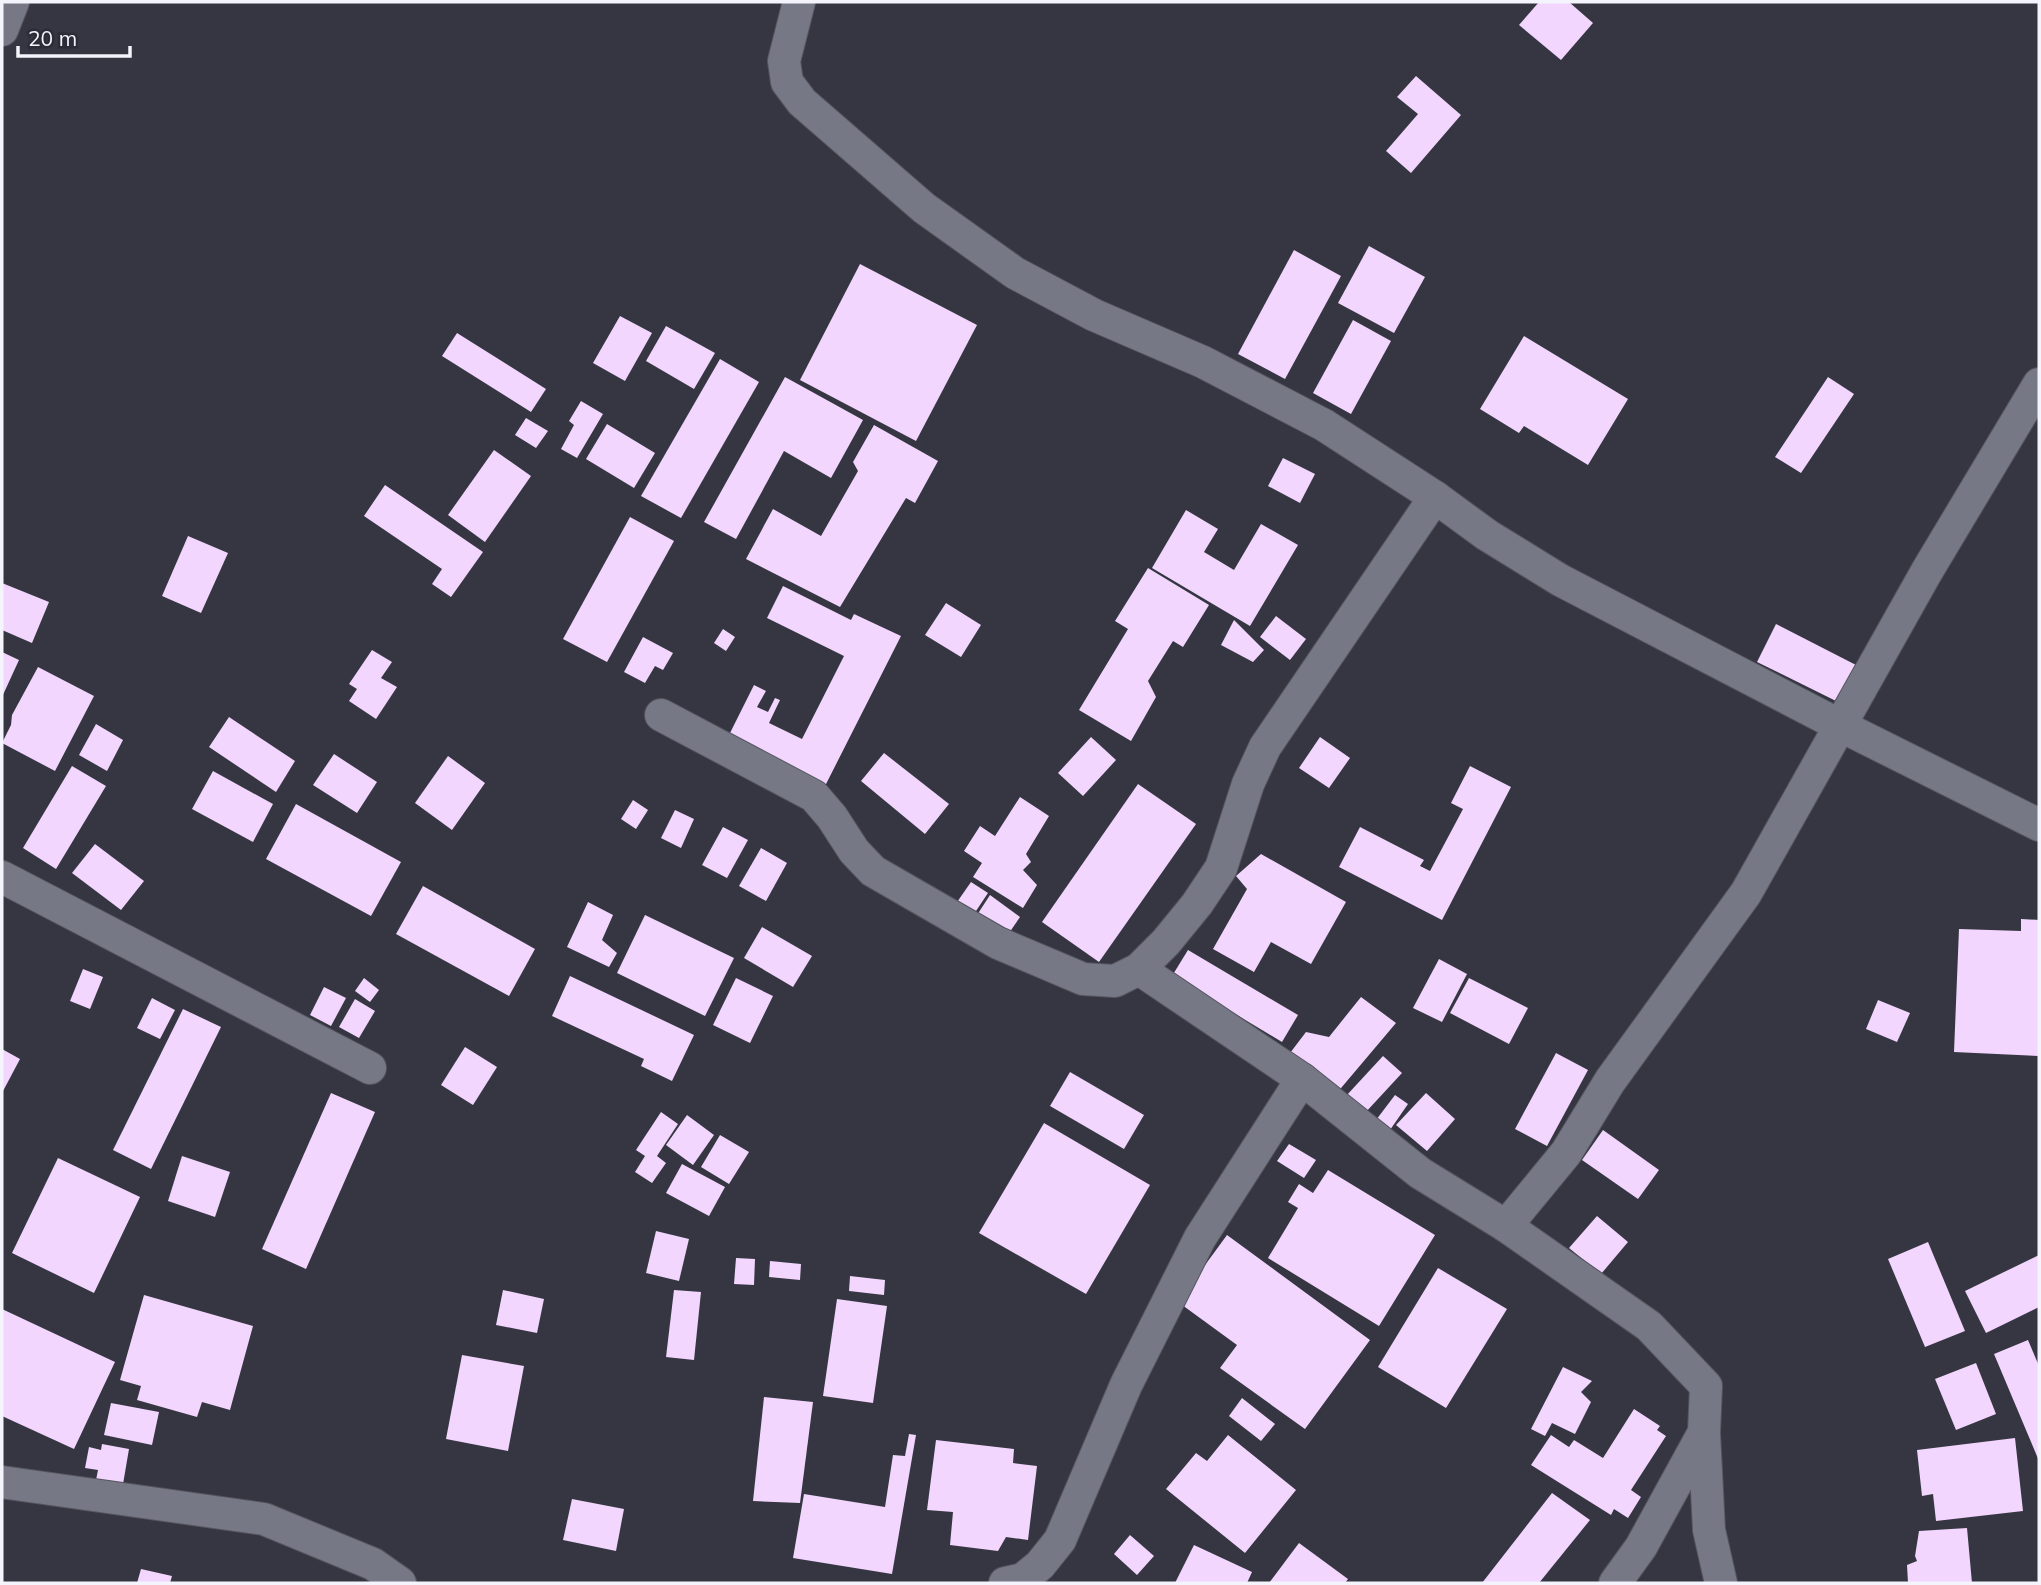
<svg xmlns="http://www.w3.org/2000/svg" width="2041" height="1585" viewBox="0 0 2041 1585" font-family="Mulish,sans-serif">
<style>
.building{fill:#f2d6fd}
.lines{fill:none;stroke-linecap:round;stroke-linejoin:round}
.street-casing{stroke:#55555f;stroke-width:34}
.street{stroke:#777885;stroke-width:32}
</style>
<rect width="100%" height="100%" fill="#353641"/>
<g class="building">
<path d="M1539,2H1569L1593,23L1561,60L1519,25Z"/>
<path d="M1416,76L1461,115L1411,173L1386,151L1418,114L1397,97Z"/>
<path d="M1369,246L1425,277L1394,333L1338,303Z"/>
<path d="M1294,250L1341,276L1285,379L1238,354Z"/>
<path d="M860,264L977,325L916,441L800,380Z"/>
<path d="M620,316L652,333L625,381L593,363Z"/>
<path d="M1353,320L1391,341L1351,414L1313,393Z"/>
<path d="M666,326L715,353L694,389L646,361Z"/>
<path d="M457,333L546,389L531,412L442,356Z"/>
<path d="M1524,336L1628,399L1588,465L1524,426L1519,433L1480,409Z"/>
<path d="M720,359L759,382L681,518L641,496Z"/>
<path d="M785,377L863,420L831,478L784,451L736,539L704,522Z"/>
<path d="M1828,377L1854,394L1801,473L1775,457Z"/>
<path d="M581,401L603,414L577,458L561,449L574,425L569,421Z"/>
<path d="M526,418L548,431L536,448L515,435Z"/>
<path d="M607,424L655,453L634,488L586,459Z"/>
<path d="M874,425L938,461L915,503L906,498L840,607L746,559L773,509L821,536L858,471L853,462Z"/>
<path d="M494,450L531,476L485,542L448,515Z"/>
<path d="M1283,458L1315,474L1300,503L1268,486Z"/>
<path d="M385,485L483,552L451,597L432,584L442,569L364,516Z"/>
<path d="M1186,510L1218,529L1204,552L1234,570L1261,524L1298,545L1250,626L1152,568Z"/>
<path d="M630,517L674,541L607,662L563,639Z"/>
<path d="M188,536L228,553L201,613L162,596Z"/>
<path d="M1148,568L1209,605L1183,647L1173,641L1148,681L1156,697L1131,741L1079,710L1128,629L1115,621Z"/>
<path d="M2,583L49,602L32,643L2,630Z"/>
<path d="M783,586L851,620L854,614L901,636L823,790L726,741L754,685L766,691L757,707L768,712L775,698L780,700L769,723L802,739L844,656L767,618Z"/>
<path d="M946,603L981,625L961,657L925,635Z"/>
<path d="M1276,616L1306,639L1290,660L1260,637Z"/>
<path d="M1234,620L1264,650L1253,662L1221,645Z"/>
<path d="M1776,624L1856,665L1838,702L1757,662Z"/>
<path d="M723,629L735,637L726,651L714,643Z"/>
<path d="M643,637L673,653L663,670L655,666L645,683L624,672Z"/>
<path d="M372,650L392,662L381,678L397,687L376,719L349,701L357,689L349,684Z"/>
<path d="M2,652L19,660L2,697Z"/>
<path d="M38,667L94,696L55,771L2,743L11,725L12,715Z"/>
<path d="M229,717L295,761L276,792L209,747Z"/>
<path d="M96,724L123,740L107,771L79,755Z"/>
<path d="M1091,737L1116,760L1083,796L1058,773Z"/>
<path d="M1320,737L1350,758L1329,788L1299,768Z"/>
<path d="M884,753L949,804L925,834L861,781Z"/>
<path d="M334,754L377,782L357,813L313,785Z"/>
<path d="M448,756L485,783L452,830L415,803Z"/>
<path d="M72,766L106,786L56,869L23,848Z"/>
<path d="M1470,766L1511,787L1442,920L1339,867L1360,827L1424,860L1420,866L1430,871L1463,809L1451,803Z"/>
<path d="M213,771L273,804L253,842L192,809Z"/>
<path d="M1138,784L1196,824L1099,962L1042,922Z"/>
<path d="M1020,797L1049,816L1026,854L1031,862L1023,870L1037,885L1023,908L973,877L982,863L964,851L980,826L995,836Z"/>
<path d="M633,800L648,810L636,829L621,819Z"/>
<path d="M296,804L401,862L371,916L266,859Z"/>
<path d="M675,810L694,819L681,848L661,838Z"/>
<path d="M723,827L748,840L727,878L702,865Z"/>
<path d="M95,844L144,881L121,910L72,873Z"/>
<path d="M761,848L787,863L766,901L739,886Z"/>
<path d="M1261,854L1346,902L1311,964L1271,942L1254,972L1213,949L1247,889L1236,876Z"/>
<path d="M971,882L988,893L972,917L955,905Z"/>
<path d="M423,886L535,949L509,996L396,934Z"/>
<path d="M990,895L1020,917L1007,936L977,915Z"/>
<path d="M588,902L613,915L602,940L617,953L609,967L567,947Z"/>
<path d="M645,915L734,958L705,1016L617,973Z"/>
<path d="M2021,919L2039,920V1056L1954,1052L1959,929L2021,931Z"/>
<path d="M762,927L812,956L793,987L744,958Z"/>
<path d="M1188,950L1298,1015L1282,1042L1172,976Z"/>
<path d="M1439,959L1467,974L1442,1022L1413,1008Z"/>
<path d="M83,969L103,977L90,1009L70,1001Z"/>
<path d="M570,976L694,1035L672,1081L641,1066L644,1059L552,1016Z"/>
<path d="M364,978L379,990L370,1002L355,991Z"/>
<path d="M736,978L773,996L750,1043L713,1025Z"/>
<path d="M1469,978L1528,1008L1509,1044L1450,1013Z"/>
<path d="M324,987L346,998L331,1026L310,1015Z"/>
<path d="M1361,997L1396,1023L1336,1094L1287,1057L1306,1032L1329,1037Z"/>
<path d="M152,998L175,1010L160,1039L137,1028Z"/>
<path d="M355,999L375,1011L359,1038L339,1027Z"/>
<path d="M1878,1000L1910,1013L1897,1042L1866,1029Z"/>
<path d="M183,1009L221,1027L151,1169L113,1150Z"/>
<path d="M465,1047L497,1067L473,1105L441,1085Z"/>
<path d="M2,1049L20,1059L2,1093Z"/>
<path d="M1556,1053L1588,1070L1547,1146L1515,1129Z"/>
<path d="M1383,1056L1402,1073L1365,1113L1346,1096Z"/>
<path d="M1070,1072L1144,1115L1124,1149L1050,1106Z"/>
<path d="M331,1093L375,1112L306,1269L262,1249Z"/>
<path d="M1426,1093L1455,1119L1427,1151L1396,1125Z"/>
<path d="M1395,1095L1408,1104L1390,1130L1373,1124Z"/>
<path d="M661,1112L678,1124L657,1156L666,1163L652,1183L635,1172L645,1156L636,1150Z"/>
<path d="M687,1115L714,1135L693,1165L666,1145Z"/>
<path d="M1044,1123L1150,1185L1086,1294L979,1233Z"/>
<path d="M1603,1130L1659,1170L1638,1199L1582,1160Z"/>
<path d="M720,1135L749,1152L729,1184L701,1167Z"/>
<path d="M1289,1144L1316,1160L1304,1178L1277,1161Z"/>
<path d="M182,1156L230,1172L215,1217L168,1201Z"/>
<path d="M58,1158L140,1197L94,1293L12,1253Z"/>
<path d="M682,1164L725,1187L709,1216L666,1193Z"/>
<path d="M1328,1170L1435,1235L1379,1326L1268,1258L1298,1208L1288,1202L1299,1184L1313,1193Z"/>
<path d="M1597,1216L1628,1242L1601,1274L1569,1248Z"/>
<path d="M656,1231L689,1239L679,1281L646,1273Z"/>
<path d="M1227,1235L1370,1340L1305,1429L1220,1368L1237,1345L1178,1302Z"/>
<path d="M1928,1242L1965,1331L1925,1347L1888,1259Z"/>
<path d="M2039,1255V1307L1986,1333L1965,1291Z"/>
<path d="M736,1258L755,1259L754,1285L734,1284Z"/>
<path d="M770,1261L801,1264L800,1280L769,1277Z"/>
<path d="M1438,1268L1507,1309L1446,1408L1378,1367Z"/>
<path d="M850,1276L885,1280L884,1295L849,1291Z"/>
<path d="M503,1290L544,1299L537,1333L496,1325Z"/>
<path d="M674,1290L701,1292L694,1360L666,1357Z"/>
<path d="M144,1295L253,1326L230,1410L202,1402L197,1417L137,1400L141,1386L120,1380Z"/>
<path d="M837,1299L887,1306L873,1403L823,1396Z"/>
<path d="M2,1309L115,1362L74,1449L2,1416Z"/>
<path d="M2028,1340L2039,1366V1461L1994,1354Z"/>
<path d="M462,1355L524,1366L508,1451L446,1439Z"/>
<path d="M1976,1363L1996,1414L1956,1430L1935,1379Z"/>
<path d="M1563,1367L1592,1381L1581,1392L1591,1402L1575,1434L1552,1423L1545,1436L1531,1429Z"/>
<path d="M764,1397L813,1402L800,1503L753,1501Z"/>
<path d="M1242,1398L1275,1424L1261,1441L1229,1416Z"/>
<path d="M111,1403L159,1412L152,1445L104,1435Z"/>
<path d="M1634,1409L1660,1426L1657,1430L1666,1436L1631,1490L1641,1497L1628,1518L1614,1509L1611,1515L1531,1465L1551,1435L1569,1447L1574,1440L1603,1458Z"/>
<path d="M909,1434L916,1435L892,1574L793,1558L804,1494L885,1507L893,1455L905,1456Z"/>
<path d="M1228,1435L1296,1490L1245,1553L1166,1489L1196,1453L1207,1461Z"/>
<path d="M2015,1438L2023,1511L1936,1521L1933,1494L1922,1496L1917,1450Z"/>
<path d="M936,1440L1014,1449L1013,1463L1037,1466L1028,1540L1006,1537L998,1551L950,1545L953,1512L927,1510Z"/>
<path d="M102,1444L129,1449L122,1490L95,1485L98,1470L85,1468L89,1447L101,1450Z"/>
<path d="M1552,1493L1590,1520L1539,1583H1482Z"/>
<path d="M572,1499L624,1509L616,1551L563,1540Z"/>
<path d="M1967,1528L1972,1583H1908L1907,1565L1917,1561L1915,1556L1919,1531Z"/>
<path d="M1130,1535L1154,1556L1137,1575L1114,1554Z"/>
<path d="M1299,1543L1348,1579L1345,1583H1269Z"/>
<path d="M1194,1545L1252,1572L1247,1583H1175Z"/>
<path d="M141,1569L172,1576L170,1583H137Z"/>
</g>
<g class="lines">
<g class="street-casing">
<g id="street">
<path d="M799,2L784,61L787,82L802,102L924,208L1015,273L1094,315L1203,362L1324,425L1435,497L1487,535L1560,580L1839,725L2039,825"/>
<path d="M2,30L13,2"/>
<path d="M661,715L814,796L832,817L854,851L873,871L998,943L1083,979L1115,981L1139,969L1166,942L1197,904L1221,868L1248,784L1265,747L1435,497"/>
<path d="M2,877L370,1068"/>
<path d="M1139,969L1302,1079L1420,1173L1506,1226L1566,1153L1610,1081L1746,893L1927,571L2039,384"/>
<path d="M1506,1226L1649,1326L1706,1386L1704,1433L1709,1530L1721,1583"/>
<path d="M2,1482L264,1519L373,1564L400,1583"/>
<path d="M1005,1583L1023,1579L1040,1565L1060,1540L1126,1385L1200,1238L1302,1079"/>
<path d="M1615,1583L1641,1547L1703,1434"/>
</g>
</g>
<use href="#street" class="street"/>
</g>
<rect width="2041" height="1585" fill="none" stroke="#f4f4fc" stroke-width="7"/>
<path d="M18 46v10h112v-10" fill="none" stroke="#f4f4fc" stroke-width="3.5"/>
<text x="28" y="46" font-size="21" fill="#f4f4fc" stroke="#2b2c37" stroke-width="5" paint-order="stroke">20 m</text>
</svg>
